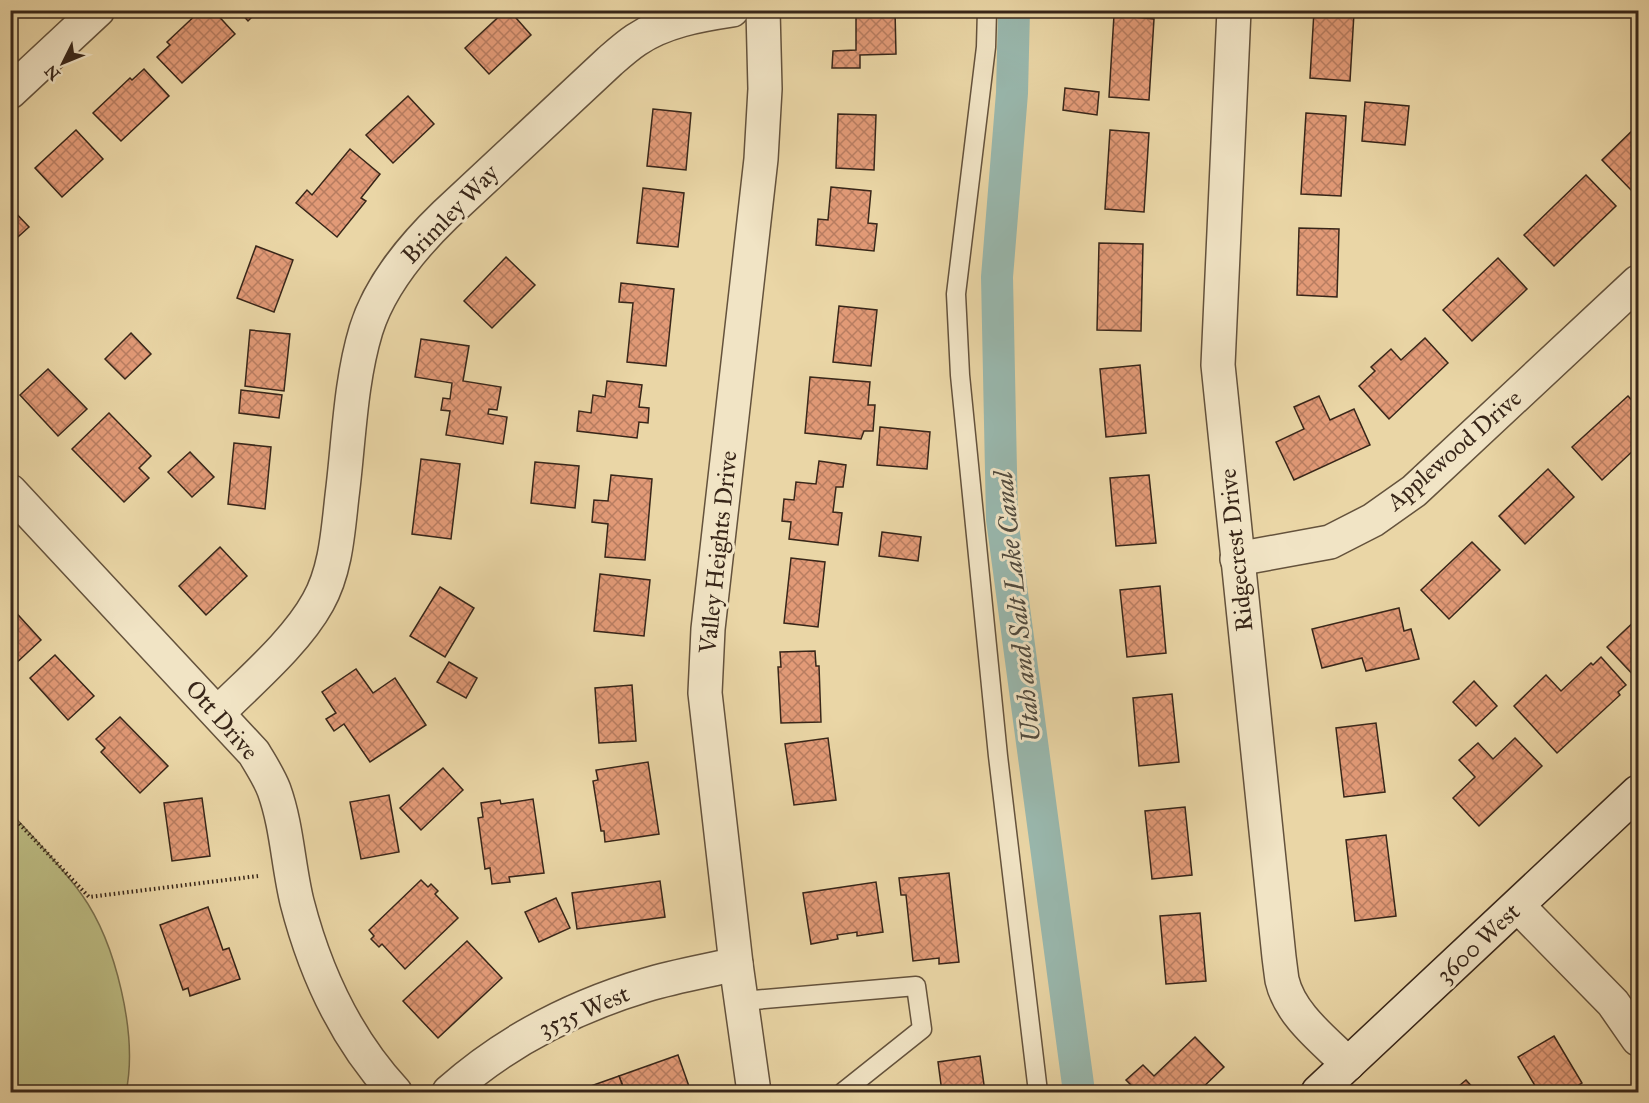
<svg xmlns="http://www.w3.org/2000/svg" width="1649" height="1103" viewBox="0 0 1649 1103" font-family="'IM FELL Great Primer',serif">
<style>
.grass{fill:#bcbc83;stroke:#7a714e;stroke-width:1.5}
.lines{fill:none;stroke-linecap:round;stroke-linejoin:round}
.canal{stroke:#99b8ae;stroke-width:32}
.building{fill:url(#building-cross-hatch);stroke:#382619;stroke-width:1.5}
.lane-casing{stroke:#64523c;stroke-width:21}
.street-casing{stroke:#64523c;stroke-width:36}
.secondary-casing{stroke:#382619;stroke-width:36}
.path{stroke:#382619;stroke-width:4;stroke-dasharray:1.5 3;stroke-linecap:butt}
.lane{stroke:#f1e4c5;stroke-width:18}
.street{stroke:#f1e4c5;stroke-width:33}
.secondary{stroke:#f1e4c5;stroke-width:33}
.labels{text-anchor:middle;stroke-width:6;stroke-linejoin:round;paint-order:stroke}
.street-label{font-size:24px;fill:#382619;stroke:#f1e4c5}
.water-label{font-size:26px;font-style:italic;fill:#504a3e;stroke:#f1e4c5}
</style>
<defs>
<pattern id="building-cross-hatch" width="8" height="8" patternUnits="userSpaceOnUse" patternTransform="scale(1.5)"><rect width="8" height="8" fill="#e29a77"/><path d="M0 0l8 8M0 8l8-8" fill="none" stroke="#b87d61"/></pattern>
</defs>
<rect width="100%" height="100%" fill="#ead6a6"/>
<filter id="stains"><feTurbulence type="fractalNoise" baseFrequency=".00333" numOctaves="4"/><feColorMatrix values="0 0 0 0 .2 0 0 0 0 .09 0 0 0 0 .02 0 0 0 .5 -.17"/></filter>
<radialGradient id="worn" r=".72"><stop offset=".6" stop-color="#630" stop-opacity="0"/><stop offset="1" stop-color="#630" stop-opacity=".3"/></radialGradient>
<path class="grass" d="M10,812C35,839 61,866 82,895C116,943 138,1035 126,1092H11Z"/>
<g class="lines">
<path class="canal" d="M1014,10L1012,93L997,277L1002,519L1079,1092"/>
</g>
<g class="building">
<path d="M201,10H213L235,34L182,83L157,57L170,45L167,42Z"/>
<path d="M238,10H259L248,21Z"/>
<path d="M506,10H509L531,35L489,74L465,48Z"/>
<path d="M856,10H895L896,54L860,55V68H832L833,51L856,50Z"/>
<path d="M1314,11L1354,13L1350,81L1310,78Z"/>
<path d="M1114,15L1154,19L1149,100L1109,97Z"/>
<path d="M144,69L169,96L121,141L93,113L130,78L132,80Z"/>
<path d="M1065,88L1099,92L1097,115L1063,110Z"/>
<path d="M408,96L434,124L393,163L366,135Z"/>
<path d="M1365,102L1409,106L1405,145L1362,141Z"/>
<path d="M653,109L691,113L686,170L647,166Z"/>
<path d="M1306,113L1346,116L1341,196L1301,194Z"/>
<path d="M838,114L876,115L874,170L836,168Z"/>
<path d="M1638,125V185L1632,191L1602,160Z"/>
<path d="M76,130L103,159L62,197L35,168Z"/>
<path d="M1110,130L1149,133L1144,212L1105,209Z"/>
<path d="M350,149L380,174L361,198L366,201L337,237L296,203L307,190L312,195Z"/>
<path d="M1586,175L1616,206L1554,266L1524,235Z"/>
<path d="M831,187L871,191L868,223L877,224L874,251L816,245L818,219L828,220Z"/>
<path d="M643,188L684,193L678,247L637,243Z"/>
<path d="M10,207L29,227L10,244Z"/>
<path d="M1299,228L1339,229L1337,297L1297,295Z"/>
<path d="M1099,243L1143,244L1141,331L1097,330Z"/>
<path d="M256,246L293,260L274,312L237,298Z"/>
<path d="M506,257L535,285L492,328L464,301Z"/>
<path d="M1498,258L1527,289L1472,341L1443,310Z"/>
<path d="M621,283L674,289L666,366L627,362L633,303L619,302Z"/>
<path d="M839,306L877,310L871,366L833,362Z"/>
<path d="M250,330L290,334L284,391L245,386Z"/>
<path d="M131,333L151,354L125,379L105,359Z"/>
<path d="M1425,338L1448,363L1389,419L1359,386L1375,371L1371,367L1391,349L1401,360Z"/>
<path d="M421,339L469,346L463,381L501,387L497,410L489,409L488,414L507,417L503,444L446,435L450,411L441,410L443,398L450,399L452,383L415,377Z"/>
<path d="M1140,365L1146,433L1106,437L1100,369Z"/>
<path d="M48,369L87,409L58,436L20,395Z"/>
<path d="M810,377L870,382L868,405H875L873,431H864L861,439L805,433Z"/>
<path d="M607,381L642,385L639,407L649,408L648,423L639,422L637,438L577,431L579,411L591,413L593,395L605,397Z"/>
<path d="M241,390L282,395L279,418L239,413Z"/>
<path d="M1319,396L1330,420L1354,409L1370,445L1294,480L1276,442L1304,429L1294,407Z"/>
<path d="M1628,396L1638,407V446L1602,480L1572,447Z"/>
<path d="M109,413L151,456L139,468L149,478L124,502L72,449Z"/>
<path d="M880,427L930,432L927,469L877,465Z"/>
<path d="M234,443L271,447L265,509L228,504Z"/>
<path d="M190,452L214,477L192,497L168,472Z"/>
<path d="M421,459L460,464L451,539L412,534Z"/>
<path d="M819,461L846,465L843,487H836L833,512L842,513L838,545L789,539L791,522L782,521L784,499L794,500L796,482L816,484Z"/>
<path d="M535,462L579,466L575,508L531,503Z"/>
<path d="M1548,469L1574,497L1525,544L1499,516Z"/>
<path d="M611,475L652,479L645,560L605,557L608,524L592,522L594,500L608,501Z"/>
<path d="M1149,475L1156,543L1116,546L1110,478Z"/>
<path d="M882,532L921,537L918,561L879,556Z"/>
<path d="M1472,542L1500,570L1449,619L1421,590Z"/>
<path d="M220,547L247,576L206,615L179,586Z"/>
<path d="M791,558L825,562L818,627L784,623Z"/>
<path d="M600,574L650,580L644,636L594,631Z"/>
<path d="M1160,586L1166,653L1127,657L1120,590Z"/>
<path d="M440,587L474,608L445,657L410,636Z"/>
<path d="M10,606L41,640L13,666L10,663Z"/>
<path d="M1399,608L1404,631L1411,629L1419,659L1366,671L1362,658L1322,668L1312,629Z"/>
<path d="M1638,618V677L1637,679L1607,647Z"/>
<path d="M815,651L816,666H819L821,722L781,723L778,667H781L780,652Z"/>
<path d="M55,655L94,696L68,720L30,678Z"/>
<path d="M1601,657L1626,685L1618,692L1620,695L1557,753L1514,706L1546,675L1561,691L1591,663L1593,665Z"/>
<path d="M449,662L477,678L466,698L437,682Z"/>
<path d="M356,669L373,693L395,678L426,725L370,762L344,724L334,731L326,719L336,713L322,692Z"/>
<path d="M1474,681L1497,706L1476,726L1453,702Z"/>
<path d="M632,685L636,741L599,743L595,688Z"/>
<path d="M1172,694L1179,762L1139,766L1133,698Z"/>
<path d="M120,717L168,766L140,793L101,752L105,748L96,739Z"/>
<path d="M1376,723L1385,792L1344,797L1336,728Z"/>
<path d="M828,738L836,800L794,805L785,744Z"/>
<path d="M1515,738L1542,766L1479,826L1453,798L1475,777L1459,760L1478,743L1493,759Z"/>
<path d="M648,762L659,834L605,842L604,831H601L593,781L598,780L596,770Z"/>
<path d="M443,768L463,790L421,830L400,808Z"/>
<path d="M389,795L399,852L361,859L350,802Z"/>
<path d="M202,798L210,856L172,861L164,803Z"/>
<path d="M533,799L544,873L509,877L510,882L492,884L490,868L485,869L478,818L483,817L481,803L500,800L501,804Z"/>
<path d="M1185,807L1192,875L1152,879L1145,811Z"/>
<path d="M1386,835L1396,916L1355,921L1346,840Z"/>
<path d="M949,873L959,962L939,964V958L913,961L906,895H901L899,878Z"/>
<path d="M421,880L428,887L431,884L438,891L435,894L458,918L405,969L382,944L379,947L371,939L374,936L369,930Z"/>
<path d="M660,881L665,917L577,929L572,893Z"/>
<path d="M876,882L883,932L857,936V932L837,935L838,939L811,944L803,893Z"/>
<path d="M556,898L570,928L539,942L525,912Z"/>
<path d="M208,907L223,950L229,948L240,979L190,996L188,988L183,990L160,925Z"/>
<path d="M1200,913L1206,981L1166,984L1160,916Z"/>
<path d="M467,941L502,978L438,1038L403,1001Z"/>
<path d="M1554,1036L1582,1083L1579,1085L1583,1092H1531L1537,1089L1518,1057Z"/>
<path d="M1195,1037L1224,1067L1198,1092H1138L1126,1080L1143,1065L1154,1076Z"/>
<path d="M678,1055L691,1092H625L619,1076Z"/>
<path d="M980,1056L985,1092H942L938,1062Z"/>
<path d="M619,1076L625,1092H574Z"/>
<path d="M1466,1080L1477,1092H1452Z"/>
</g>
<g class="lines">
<g class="lane-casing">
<g id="lane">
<path d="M987,10L986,47L956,294L960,375L998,756L1038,1092"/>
<path d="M742,1001L916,986L922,1029L843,1092"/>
</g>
</g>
<g class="street-casing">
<g id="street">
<path d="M1234,10L1218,365L1279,957C1280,965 1281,973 1282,980C1290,1015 1324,1040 1348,1064"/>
<path d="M10,92L98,10"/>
<path d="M10,491L254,753C261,765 269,777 274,790C287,826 288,865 297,902C315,972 346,1039 395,1092"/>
<path d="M1237,559L1330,542L1373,520L1414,491L1638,282"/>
<path d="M218,713C251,680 296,642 318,602C336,570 338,531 342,496C349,441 350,383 366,330C380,285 412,247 445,215L610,61C618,54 627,46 636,40C664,21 699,15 732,10"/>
<path d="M1518,906L1613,1003L1638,1039"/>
<path d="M449,1092C505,1042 573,1007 646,985C675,976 706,971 736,964"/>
<path d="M754,1092L736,964L705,693L708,629L761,159L765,89L763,10"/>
</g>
</g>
<g class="secondary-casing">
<path id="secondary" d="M1318,1092L1638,792"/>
</g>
<path class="path" d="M10,814L89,897L258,876"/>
<use href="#lane" class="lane"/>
<use href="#street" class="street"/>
<use href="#secondary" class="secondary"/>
</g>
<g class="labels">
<g class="street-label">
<text transform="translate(450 214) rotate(-46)" y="8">Brimley Way</text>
<text transform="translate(1454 450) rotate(-41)" y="8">Applewood Drive</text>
<text transform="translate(1236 550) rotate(-96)" y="8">Ridgecrest Drive</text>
<text transform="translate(718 552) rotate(-84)" y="8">Valley Heights Drive</text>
<text transform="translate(222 720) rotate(49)" y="8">Ott Drive</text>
<text transform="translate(1478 943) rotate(-43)" y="8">3600 West</text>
<text transform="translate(584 1011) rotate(-23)" y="8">3535 West</text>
</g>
<g class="water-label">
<text transform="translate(1017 607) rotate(-96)" y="9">Utah and Salt Lake Canal</text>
</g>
</g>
<rect width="1649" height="1103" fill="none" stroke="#ead6a6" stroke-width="36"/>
<rect x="12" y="12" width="1625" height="1079" fill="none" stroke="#382619" stroke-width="3"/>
<rect x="18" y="18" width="1613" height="1067" fill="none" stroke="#382619" stroke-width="1.5"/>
<g transform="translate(63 63) rotate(227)" stroke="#f1e4c5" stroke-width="4.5" paint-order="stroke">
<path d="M0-4.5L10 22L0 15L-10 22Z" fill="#382619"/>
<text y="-9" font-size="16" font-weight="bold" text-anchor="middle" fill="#382619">N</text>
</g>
<rect width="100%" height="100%" filter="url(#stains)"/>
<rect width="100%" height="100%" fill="url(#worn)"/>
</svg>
